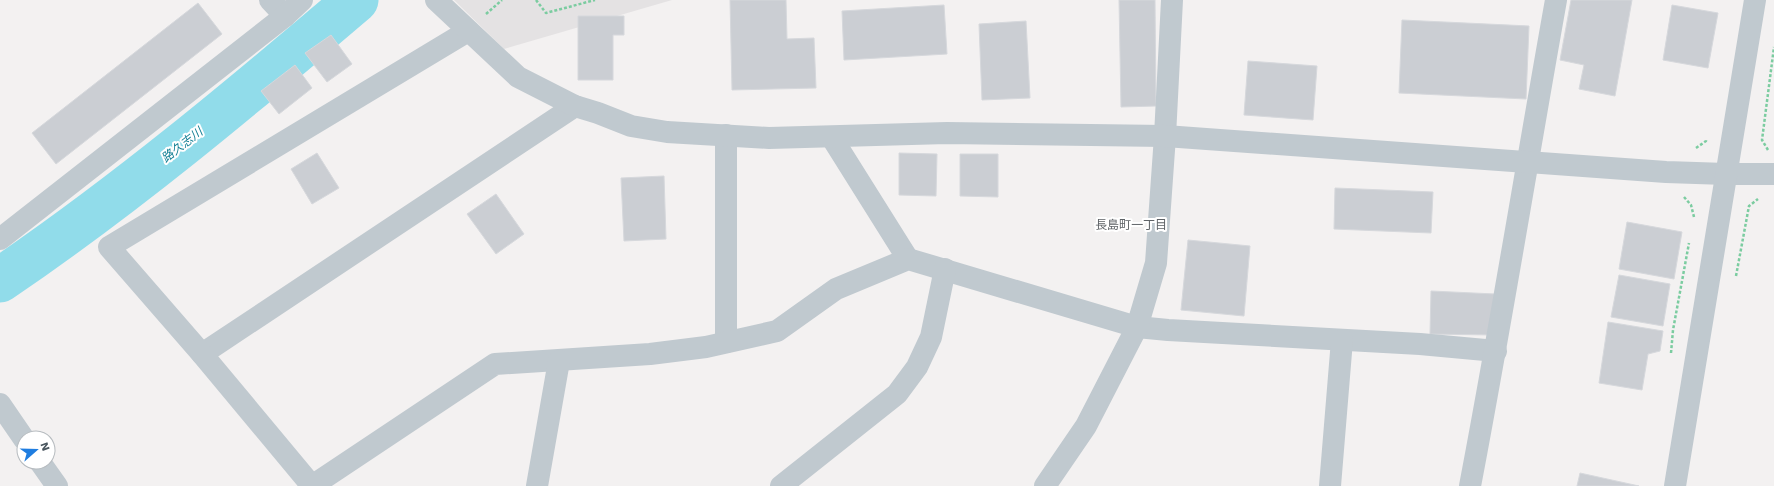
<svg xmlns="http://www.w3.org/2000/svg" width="1774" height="486" viewBox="0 0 1774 486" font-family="'Work Sans','Noto Sans JP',sans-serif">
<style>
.education{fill:#e4e2e3}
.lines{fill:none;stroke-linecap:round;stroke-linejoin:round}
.river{stroke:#91dcea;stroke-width:45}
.building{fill:#cbced3;stroke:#d6d8dc}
.path{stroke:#7bcca0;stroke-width:2.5;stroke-dasharray:3 2;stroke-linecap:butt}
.minor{stroke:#c0c9cf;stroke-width:22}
.tertiary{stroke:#c0c9cf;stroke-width:22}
.labels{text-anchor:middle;stroke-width:4;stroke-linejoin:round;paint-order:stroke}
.water-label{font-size:12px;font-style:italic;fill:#117e93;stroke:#fff}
.neighbourhood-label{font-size:12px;fill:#5e6266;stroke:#fff}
</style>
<rect width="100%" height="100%" fill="#f3f1f1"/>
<path class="education" d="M454,0H672L504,49Z"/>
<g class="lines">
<path class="river" d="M0,280C125,195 241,98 356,0"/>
</g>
<g class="building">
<path d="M730,0H786L787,39L814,38L816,88L732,90Z"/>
<path d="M1119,0H1155L1156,106L1121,107Z"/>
<path d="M1571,0H1632L1615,96L1579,89L1584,65L1560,60Z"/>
<path d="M198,3L222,34L56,164L32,133Z"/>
<path d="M944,5L947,54L844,60L842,11Z"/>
<path d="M1672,5L1718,13L1708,68L1663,60Z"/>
<path d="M578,16H624V35H613V80H578Z"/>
<path d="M1402,20L1529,26L1526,99L1399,93Z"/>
<path d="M1026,21L1030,98L982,100L979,24Z"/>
<path d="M331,35L352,64L327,82L305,53Z"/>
<path d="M1248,61L1317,66L1313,120L1244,115Z"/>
<path d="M295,65L312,88L279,114L261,91Z"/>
<path d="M317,153L339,188L312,204L291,169Z"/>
<path d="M899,153L937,154L936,196L899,195Z"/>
<path d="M960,154H998V197L960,196Z"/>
<path d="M664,176L666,239L624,241L621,178Z"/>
<path d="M1335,188L1433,192L1431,233L1334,229Z"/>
<path d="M496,194L524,234L496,254L467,214Z"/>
<path d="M1627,222L1682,232L1674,279L1619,269Z"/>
<path d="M1188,240L1250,246L1244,316L1181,310Z"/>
<path d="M1619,275L1670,284L1663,326L1611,317Z"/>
<path d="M1431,291L1495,294L1494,335L1430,334Z"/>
<path d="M1608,322L1663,331L1660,351L1648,354L1642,390L1599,383Z"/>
<path d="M1580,473L1639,486H1577Z"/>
</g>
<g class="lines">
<g class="path">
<path d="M536,0L546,13L595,0"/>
<path d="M486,14L502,0"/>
<path d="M1696,148L1706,141V139"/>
<path d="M1768,150L1762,140L1774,47"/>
<path d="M1684,197L1691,205L1694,217"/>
<path d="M1736,276L1749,206L1758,199"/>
<path d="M1671,353L1673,330L1689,243"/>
</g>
<g class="minor">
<path d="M270,0L285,16"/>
<path d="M726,135V342"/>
<path d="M832,138L908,259"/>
<path d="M202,354L575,106"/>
<path d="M0,404L24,439"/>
<path d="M40,462L57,486"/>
<path d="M312,486L495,364L650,354L706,347L777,331L836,289L908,259L1137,327L1168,330L1420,344L1496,351"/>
<path d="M312,486L202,354L109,247L468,31"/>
<path d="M537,486L559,361"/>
<path d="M781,486L897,394L917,367L931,337L945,269"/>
<path d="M1045,486L1086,426L1137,327L1156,263L1165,136L1172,0"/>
<path d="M1330,486L1342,340"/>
<path d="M1470,486C1501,324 1527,162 1556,0"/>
</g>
<g class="tertiary">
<path d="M436,0L518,77L575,106L598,113L631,126L667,132L769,138L947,133L1165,136L1666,172L1726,174H1774"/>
<path d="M0,239L285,16L302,0"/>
<path d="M1675,486L1755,0"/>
</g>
</g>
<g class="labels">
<g class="water-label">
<text transform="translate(182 145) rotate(-38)" y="4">路久志川</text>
</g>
<g class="neighbourhood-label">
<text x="1131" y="229">長島町一丁目</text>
</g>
</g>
<g transform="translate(36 450) rotate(70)"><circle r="19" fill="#ffffff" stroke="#b6bbbf"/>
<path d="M0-3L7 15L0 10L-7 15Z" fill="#1f7de0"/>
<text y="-6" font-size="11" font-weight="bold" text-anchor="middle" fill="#49555e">N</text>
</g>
</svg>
